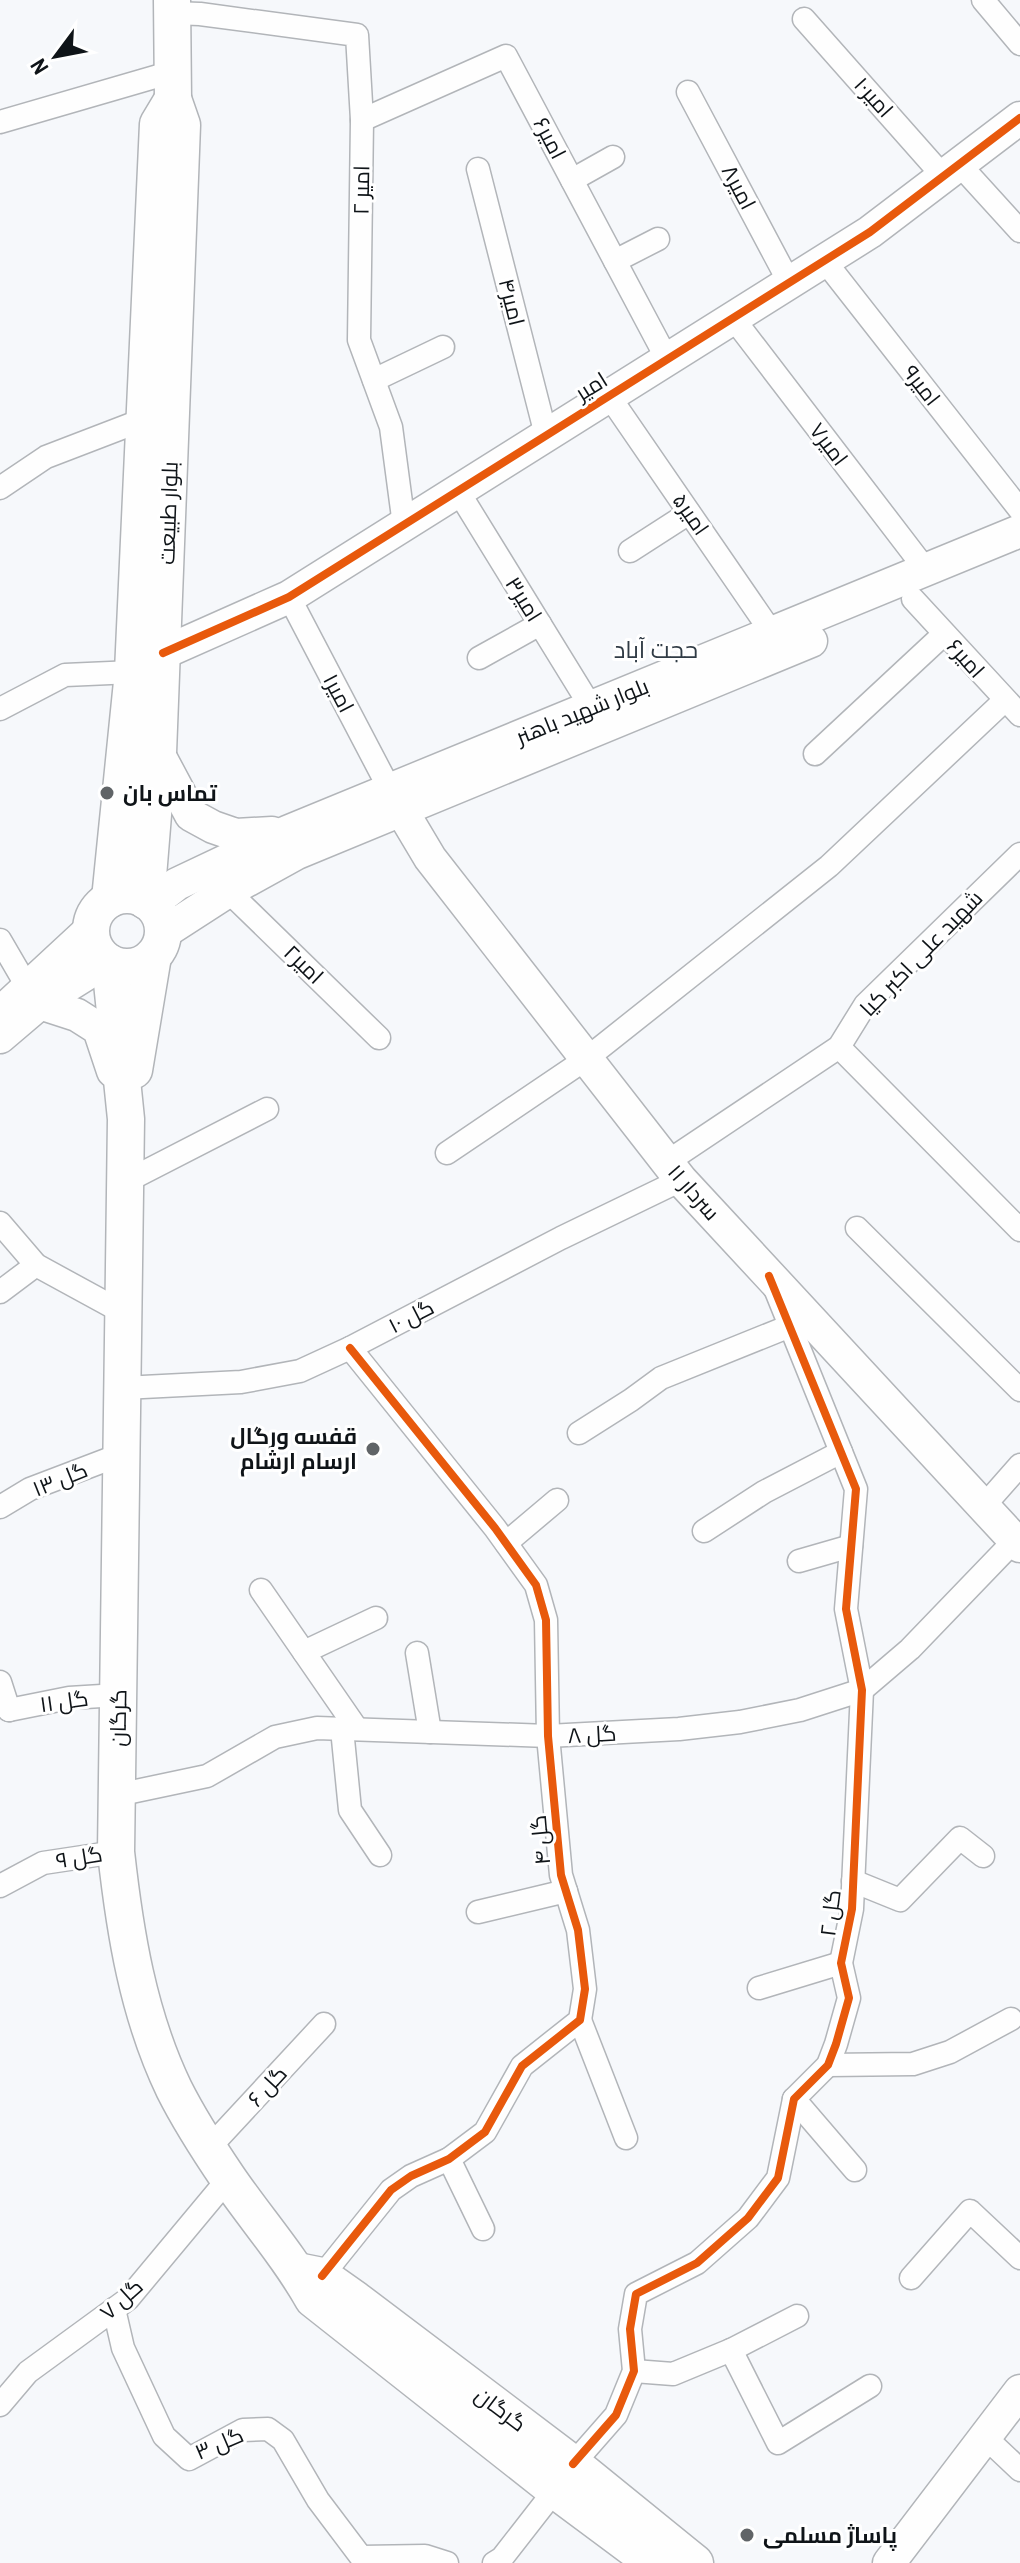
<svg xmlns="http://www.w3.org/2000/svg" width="1020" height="2563" viewBox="0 0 1020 2563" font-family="'Archivo Narrow',Cairo,sans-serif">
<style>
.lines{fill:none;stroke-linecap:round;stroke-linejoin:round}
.street-casing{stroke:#b2b5b9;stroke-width:25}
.secondary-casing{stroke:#b2b5b9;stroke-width:35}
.primary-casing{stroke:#b2b5b9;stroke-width:39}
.street{stroke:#fefefe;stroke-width:22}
.secondary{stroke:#fefefe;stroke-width:32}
.primary{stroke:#fefefe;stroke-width:36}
.cycleway-casing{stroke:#fff;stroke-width:13}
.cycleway{stroke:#e8590c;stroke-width:8}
.poi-dot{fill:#606467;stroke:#fff;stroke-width:3}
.labels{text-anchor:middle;stroke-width:6;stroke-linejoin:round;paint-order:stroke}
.street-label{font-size:22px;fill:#0f1418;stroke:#fff}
.poi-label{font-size:22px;font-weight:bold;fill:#0f1418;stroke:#fff;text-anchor:start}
.neighbourhood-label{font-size:24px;fill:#303b45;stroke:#fff}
</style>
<rect width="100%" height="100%" fill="#f6f8fb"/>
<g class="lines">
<g class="street-casing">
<g id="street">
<path d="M983,0L1020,44"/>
<path d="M172,13L200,14L357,35L362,120L359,340L391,427L404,525"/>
<path d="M804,19L943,176"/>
<path d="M688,92L789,282"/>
<path d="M362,120L506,56L667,359"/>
<path d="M0,122L172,72"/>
<path d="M959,164L1020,231"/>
<path d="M478,169L546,435"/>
<path d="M572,180L613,157"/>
<path d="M824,260L1020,510"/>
<path d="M615,261L658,239"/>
<path d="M733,318L926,570"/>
<path d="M374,380L443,347"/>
<path d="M609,396L772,633"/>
<path d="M0,488L46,457L145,419"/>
<path d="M458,491L591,707"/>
<path d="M630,551L689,513"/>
<path d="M289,597L390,790"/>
<path d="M913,599L1020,715"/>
<path d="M479,658L540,624"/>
<path d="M0,709L65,675L133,672"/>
<path d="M815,754L944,634"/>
<path d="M228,891L379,1038"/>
<path d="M0,940L28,988"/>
<path d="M839,1047L1020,1230"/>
<path d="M447,1153L586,1059L829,866L1004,701"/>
<path d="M667,1162L839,1047L865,1005L1020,854"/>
<path d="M125,1182L267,1109"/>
<path d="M0,1223L36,1265L124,1313"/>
<path d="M857,1228L1020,1390"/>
<path d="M0,1292L36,1265"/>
<path d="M123,1388L241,1382L300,1371L350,1348L561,1238L681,1180"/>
<path d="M579,1433L631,1400L661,1378L790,1326"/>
<path d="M0,1507L30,1489L122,1454"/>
<path d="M983,1507L1020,1465"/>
<path d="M704,1531L764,1492L841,1452"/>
<path d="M506,1543L557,1500"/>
<path d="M799,1561L851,1546"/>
<path d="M261,1590L357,1729"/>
<path d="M304,1652L376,1618"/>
<path d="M417,1653L430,1732"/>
<path d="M0,1682L9,1710"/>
<path d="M9,1710L69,1698L118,1695"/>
<path d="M342,1729L350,1810L380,1855"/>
<path d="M117,1795L207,1776L275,1737L317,1728L548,1736L679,1729L740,1722L800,1710L862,1690L910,1649L1015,1540"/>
<path d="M853,1881L900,1900L960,1838L983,1856"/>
<path d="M0,1886L43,1863L116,1852"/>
<path d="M478,1912L566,1891"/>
<path d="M759,1988L841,1963"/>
<path d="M580,2020L626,2138"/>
<path d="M828,2065L913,2064L950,2052L1011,2019"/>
<path d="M794,2099L855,2170"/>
<path d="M209,2148L324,2024"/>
<path d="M449,2159L483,2229"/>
<path d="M322,2276L391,2190L411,2176L449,2159L485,2132L522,2066L580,2020L585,1989L578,1930L561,1875L548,1736L546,1620L536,1585L495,1528L350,1348"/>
<path d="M911,2278L970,2211L1020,2258"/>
<path d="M114,2309L123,2348L164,2436L189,2459L243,2430L268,2429L283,2440L318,2500L361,2557L425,2556L447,2563"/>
<path d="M731,2350L778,2443L870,2386"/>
<path d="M634,2371L673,2374L731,2350L797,2316"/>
<path d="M0,2405L28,2372L128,2299L228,2179"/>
<path d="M985,2437L1020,2470"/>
<path d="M573,2464L616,2415L634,2371L630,2329L636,2294L697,2263L748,2218L778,2178L794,2099L828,2065L836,2044L849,1998L841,1963L852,1909L862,1690L846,1609L856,1489L776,1291"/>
<path d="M494,2563L502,2558L555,2490"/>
</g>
</g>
<g class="secondary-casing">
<g id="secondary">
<path d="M163,653L289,597L870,232L1020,118"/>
<path d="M158,753L191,815L213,827L236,835L272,833"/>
<path d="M402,811L430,858L681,1180L1020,1546"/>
<path d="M150,905L177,884L287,832L1020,531"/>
<path d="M163,933L228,891L297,853L811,641"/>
<path d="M40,1003L77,1015L99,1029L113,1071"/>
<path d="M8,1006L91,929"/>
<path d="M0,1037L40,1003L107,961"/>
<path d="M889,2563L1020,2391"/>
</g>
</g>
<g class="primary-casing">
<g id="primary">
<path d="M172,0L173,99"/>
<circle cx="127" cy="931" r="36"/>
<path d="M110,899L133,672L158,124L173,99L182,125L158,753L146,901"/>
<path d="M110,963L126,1119L116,1852C125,1933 138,2014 174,2089C189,2119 209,2150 228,2178C256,2219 289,2256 313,2299L555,2490L653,2563"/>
<path d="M134,1070L153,956"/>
<path d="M297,2271L322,2276L356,2300L573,2464L695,2563"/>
</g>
</g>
<use href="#street" class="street"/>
<use href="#secondary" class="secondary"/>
<use href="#primary" class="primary"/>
<g class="cycleway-casing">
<g id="cycleway">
<path d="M163,653L289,597L870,232L1020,118"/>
<path d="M322,2276L391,2190L411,2176L449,2159L485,2132L522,2066L580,2020L585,1989L578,1930L561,1875L548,1736L546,1620L536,1585L495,1528L350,1348"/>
<path d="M573,2464L616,2415L634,2371L630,2329L636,2294L697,2263L748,2218L778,2178L794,2099L828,2065L836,2044L849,1998L841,1963L852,1909L862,1690L846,1609L856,1489L769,1276"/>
</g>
</g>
<use href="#cycleway" class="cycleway"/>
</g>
<g class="poi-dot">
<circle cx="107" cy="793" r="8"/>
<circle cx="373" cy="1449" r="8"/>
<circle cx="747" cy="2535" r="8"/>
</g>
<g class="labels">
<g class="street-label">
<text transform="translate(874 97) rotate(48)" y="8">امیر۱۰</text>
<text transform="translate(550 138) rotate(62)" y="8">امیر۶</text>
<text transform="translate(739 187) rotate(62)" y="8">امیر۸</text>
<text transform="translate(361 190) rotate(-89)" y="8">امیر ۲</text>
<text transform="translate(512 302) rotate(76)" y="8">امیر۴</text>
<text transform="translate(922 385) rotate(52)" y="8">امیر۹</text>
<text transform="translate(591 386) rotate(-32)" y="8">امیر</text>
<text transform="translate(829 444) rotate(53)" y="8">امیر۷</text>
<text transform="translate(168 513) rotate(-88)" y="8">بلوار طبیعت</text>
<text transform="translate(691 514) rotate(55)" y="8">امیر۵</text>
<text transform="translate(524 599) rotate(58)" y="8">امیر۳</text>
<text transform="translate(966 658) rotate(48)" y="8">امیر۶</text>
<text transform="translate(339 693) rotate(62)" y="8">امیر۱</text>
<text transform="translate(582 711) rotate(-22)" y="8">بلوار شهید باهنر</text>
<text transform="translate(921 953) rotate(-46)" y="8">شهید علی اکبر کیا</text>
<text transform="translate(304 964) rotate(44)" y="8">امیر۲</text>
<text transform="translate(694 1192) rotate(49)" y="8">سردار ۱۱</text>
<text transform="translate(411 1316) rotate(-27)" y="8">گل ۱۰</text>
<text transform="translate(60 1479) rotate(-22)" y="8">گل ۱۳</text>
<text transform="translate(64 1701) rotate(-8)" y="8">گل ۱۱</text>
<text transform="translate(118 1718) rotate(-89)" y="8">گرگان</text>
<text transform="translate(592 1734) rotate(-3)" y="8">گل ۸</text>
<text transform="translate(540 1840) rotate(-95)" y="8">گل ۴</text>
<text transform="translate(79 1857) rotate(-9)" y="8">گل ۹</text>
<text transform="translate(830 1913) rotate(-83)" y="8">گل ۲</text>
<text transform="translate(267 2086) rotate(-47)" y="8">گل ۶</text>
<text transform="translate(121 2299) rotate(-42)" y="8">گل ۷</text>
<text transform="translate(501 2409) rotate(37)" y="8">گرگان</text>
<text transform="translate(219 2443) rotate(-23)" y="8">گل ۳</text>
</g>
<g class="poi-label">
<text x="123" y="801">تماس بان</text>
<text x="357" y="1444" text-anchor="end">قفسه ورگال<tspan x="357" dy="25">ارسام ارشام</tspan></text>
<text x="763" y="2543">پاساژ مسلمی</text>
</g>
<g class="neighbourhood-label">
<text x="656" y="658">حجت آباد</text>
</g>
</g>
<g transform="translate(56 56) rotate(238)" stroke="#ffffff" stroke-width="6" paint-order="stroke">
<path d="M0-6L14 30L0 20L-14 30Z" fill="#0f1418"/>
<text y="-12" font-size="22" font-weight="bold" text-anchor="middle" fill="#0f1418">N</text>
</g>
</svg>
